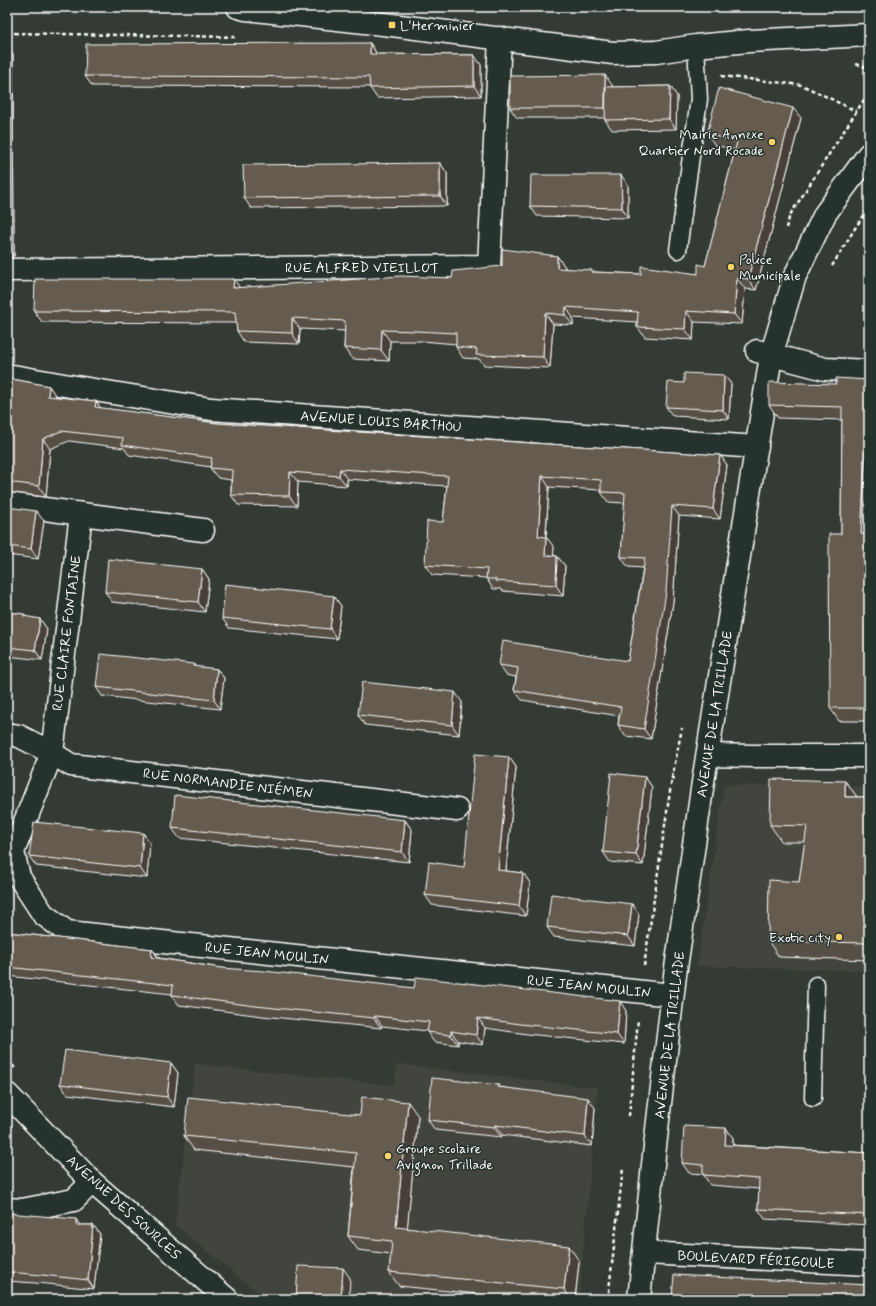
<svg xmlns="http://www.w3.org/2000/svg" width="876" height="1306" viewBox="0 0 876 1306" font-family="Mynerve,sans-serif">
<style>
.built{fill:#42453c}
.lines{fill:none;stroke-linecap:round;stroke-linejoin:round}
.lane-casing{stroke:#fff;stroke-width:19}
.street-casing{stroke:#fff;stroke-width:25}
.secondary-casing{stroke:#fff;stroke-width:25}
.path{stroke:#fff;stroke-width:2.5;stroke-dasharray:4 3;stroke-linecap:butt}
.lane{stroke:#26332d;stroke-width:16}
.street{stroke:#26332d;stroke-width:22}
.secondary{stroke:#26332d;stroke-width:22}
.wall{fill:#574f44;stroke:#fff}
.shaded-wall{fill:#474037;stroke:#fff}
.building{fill:#655c4f;stroke:#fff}
.poi-dot{fill:#ffd166;stroke:#26332d;stroke-width:1.5}
.labels{text-anchor:middle;stroke-width:3;stroke-linejoin:round;paint-order:stroke}
.poi-label{font-size:14px;fill:#fff;stroke:#26332d;text-anchor:start}
.street-label{font-size:14px;fill:#fff;stroke:#26332d}
</style>
<rect width="100%" height="100%" fill="#333b34"/>
<filter id="ink" filterUnits="userSpaceOnUse"><feTurbulence type="fractalNoise" baseFrequency=".025" numOctaves="2"/><feDisplacementMap in="SourceGraphic" scale="8" xChannelSelector="R" yChannelSelector="G"/><feConvolveMatrix kernelMatrix="1 2 1 2 8 2 1 2 1" color-interpolation-filters="sRGB"/></filter>
<g filter="url(#ink)">
<g class="built">
<path d="M724,785L869,787V971L697,966Z"/>
<path d="M195,1064L394,1085L397,1064L598,1088L579,1299H266L175,1225Z"/>
</g>
<g class="lines">
<g class="lane-casing">
<g id="lane">
<path d="M678,250L699,99L696,46"/>
<path d="M813,1098L816,985"/>
</g>
</g>
<g class="street-casing">
<g id="street">
<path d="M238,7L246,9L392,25L613,53L656,52L696,46L749,41L869,35"/>
<path d="M7,270L489,266L500,38"/>
<path d="M757,351L825,369L869,371"/>
<path d="M7,375L70,386L211,409L757,447"/>
<path d="M7,504L203,530"/>
<path d="M81,514L52,753L13,852L19,877L43,914L67,932L672,995"/>
<path d="M7,734L19,736L52,753L71,765L457,810"/>
<path d="M708,755L753,756H869"/>
<path d="M7,1209L22,1210L74,1200L92,1182"/>
<path d="M644,1253L869,1264"/>
<path d="M639,1299L654,1155L675,975L703,782L771,356L795,276L825,214L869,154"/>
</g>
</g>
<g class="secondary-casing">
<path id="secondary" d="M7,1094L92,1182L227,1299"/>
</g>
<g class="path">
<path d="M7,33L238,37"/>
<path d="M856,64L869,68"/>
<path d="M721,76L802,85L856,111"/>
<path d="M786,228L790,215L869,92"/>
<path d="M832,266L857,225L869,209"/>
<path d="M672,778L682,728"/>
<path d="M644,966L672,778L677,779"/>
<path d="M7,1060L15,1068"/>
<path d="M629,1116L638,1019"/>
<path d="M608,1299L623,1168"/>
</g>
<use href="#lane" class="lane"/>
<use href="#street" class="street"/>
<use href="#secondary" class="secondary"/>
</g>
<g class="wall">
<path d="M370,43L377,54L474,55L481,65V96L377,98L370,88V87L92,86L85,76Z"/>
<path d="M7,46L13,55L14,256L7,257Z"/>
<path d="M612,85V87L670,86L677,96L676,129L612,130L605,120V118H517L510,108Z"/>
<path d="M801,118L756,290L745,289L742,324L694,322L693,340L645,337L637,327V322L573,318V325L553,324L550,368L484,365L479,359L463,358L456,347V344L422,341H390L389,361L352,359L344,348L345,331L300,329L299,344L244,342L237,331L236,323L42,322L34,311L234,279L239,288L452,278L502,266L557,256L565,267V269L594,272L641,274H698L705,266L735,150L715,145L707,134Z"/>
<path d="M440,163L447,173V206L251,208L244,198Z"/>
<path d="M628,185V218L537,216L530,206Z"/>
<path d="M724,375L731,384L729,419L673,416L666,407L684,383Z"/>
<path d="M7,378L49,386L56,397L96,401L100,408L217,423L720,455L727,465L720,519L679,516L673,602L651,739L625,736L618,725L619,716L522,700L514,690L516,677L506,675L499,665L628,661L643,568L628,567L621,557L625,503L608,502L601,492V490L549,487L546,537L554,547L553,555L557,556L565,566L563,596L503,591L501,589H493L486,578L432,575L425,565L443,522L447,486L347,479V486L298,482L297,506L238,505L231,495V480L218,478L210,468L211,467L129,455L124,448L69,441L50,449L46,497L7,492Z"/>
<path d="M869,380V721H839L830,708L841,534L842,420L778,418L769,405L836,384Z"/>
<path d="M7,507L44,521L38,559L7,555Z"/>
<path d="M202,569L209,579L205,612L112,602L105,592Z"/>
<path d="M334,596L341,606L337,639L229,628L222,618Z"/>
<path d="M7,612L24,614L26,617L40,619L47,629L42,660L7,656Z"/>
<path d="M194,664L195,667L217,669L224,678L220,709L102,696L96,687Z"/>
<path d="M462,702L459,735L365,725L358,715Z"/>
<path d="M509,757L516,767L506,871L523,873L530,883L526,916L432,905L425,895L464,867Z"/>
<path d="M645,777L652,787L643,865L610,862L603,852Z"/>
<path d="M845,781L857,797H869V960L779,957L768,941L799,882L805,842H782L770,825Z"/>
<path d="M405,820L412,830L409,862L179,838L172,828Z"/>
<path d="M143,833L150,843L147,878L36,866L29,856Z"/>
<path d="M639,914L635,946L554,937L547,927Z"/>
<path d="M7,932L152,949L159,958L221,968L626,1011L624,1044L527,1034L485,1028L483,1045L458,1041V1045L434,1042L427,1032V1031L382,1026L381,1028L262,1016L179,1005L172,995V994L7,976Z"/>
<path d="M171,1063L178,1073L174,1107L67,1094L60,1084Z"/>
<path d="M501,1087L595,1108L592,1146L502,1135L501,1137L435,1130L428,1120Z"/>
<path d="M360,1115L418,1116L407,1229L579,1261L575,1299H528L399,1286L389,1272L391,1254L358,1250L348,1236L354,1167L194,1150L184,1136Z"/>
<path d="M726,1128L733,1138V1145L869,1153V1225L765,1219L758,1209L759,1189L710,1185L703,1174L689,1173L682,1163Z"/>
<path d="M7,1213L79,1225H93L100,1234L94,1289L48,1284L7,1281Z"/>
<path d="M672,1297L869,1299H673Z"/>
</g>
<g class="shaded-wall">
<path d="M370,43L376,53L377,64L370,54Z"/>
<path d="M7,46L13,55L14,256L7,247Z"/>
<path d="M474,55L481,65V96L474,86Z"/>
<path d="M605,75L612,85V118L605,108Z"/>
<path d="M670,86L677,96L676,129L669,119Z"/>
<path d="M793,108L801,118L756,290L748,279Z"/>
<path d="M440,163L447,173V206L440,196Z"/>
<path d="M621,175L628,185V218L622,208Z"/>
<path d="M557,256L565,267L564,279L557,268Z"/>
<path d="M737,278L745,289L742,324L734,314Z"/>
<path d="M234,279L241,290L233,288Z"/>
<path d="M566,307L573,318V325L565,315Z"/>
<path d="M686,311L694,322L693,340L685,329Z"/>
<path d="M545,313L553,324L550,368L543,357Z"/>
<path d="M292,318L300,329L299,344L292,333Z"/>
<path d="M382,330L390,341L389,361L381,350Z"/>
<path d="M724,375L731,384L729,419L723,410Z"/>
<path d="M49,386L56,396L55,406L48,396Z"/>
<path d="M869,394V545L861,534Z"/>
<path d="M96,401L103,412L95,407Z"/>
<path d="M43,439L50,449L46,497L39,486Z"/>
<path d="M720,455L727,465L720,519L713,509Z"/>
<path d="M340,469L347,479V486L339,476Z"/>
<path d="M290,472L298,482L297,506L289,496Z"/>
<path d="M542,476L549,487L545,547L538,536Z"/>
<path d="M672,506L679,516L673,602L651,739L644,729Z"/>
<path d="M36,511L44,521L38,559L31,549Z"/>
<path d="M546,537L554,547L553,565L545,555Z"/>
<path d="M557,556L565,566L563,596L556,585Z"/>
<path d="M202,569L209,579L205,612L198,602Z"/>
<path d="M334,596L341,606L337,639L330,629Z"/>
<path d="M40,619L47,629L42,660L35,650Z"/>
<path d="M217,669L224,678L220,709L214,700Z"/>
<path d="M455,692L462,702L459,735L452,725Z"/>
<path d="M509,757L516,767L505,880L498,870Z"/>
<path d="M645,777L652,787L643,865L636,855Z"/>
<path d="M845,781L857,797H845Z"/>
<path d="M405,820L412,830L409,862L402,852Z"/>
<path d="M143,833L150,843L147,878L140,868Z"/>
<path d="M523,873L530,883L526,916L519,906Z"/>
<path d="M632,904L639,914L635,946L628,936Z"/>
<path d="M152,949L159,959L151,957Z"/>
<path d="M620,1001L626,1011L624,1044L617,1034Z"/>
<path d="M375,1016L382,1026L381,1028L374,1018Z"/>
<path d="M478,1018L485,1028L483,1045L476,1035Z"/>
<path d="M451,1031L458,1041V1045L451,1035Z"/>
<path d="M171,1063L178,1073L174,1107L167,1097Z"/>
<path d="M588,1098L595,1108L592,1146L585,1136Z"/>
<path d="M408,1102L418,1116L406,1242L396,1227Z"/>
<path d="M495,1125L502,1135L501,1137L494,1127Z"/>
<path d="M726,1128L733,1138L732,1155L725,1145Z"/>
<path d="M76,1219L82,1229L76,1225Z"/>
<path d="M93,1225L100,1234L94,1289L88,1280Z"/>
<path d="M569,1246L579,1261L575,1299H571L564,1289Z"/>
<path d="M343,1268L350,1278L349,1299H341Z"/>
</g>
<g class="building">
<path d="M370,43V54L474,55V86L370,88L369,77L85,76L86,44Z"/>
<path d="M605,75V108H510V76Z"/>
<path d="M670,86L669,119L605,120L606,87Z"/>
<path d="M719,88L793,108L748,279L737,278L734,314L686,311L685,329L637,327L638,312L566,307L565,315L545,313L543,357L476,355L477,349L456,347V333L415,331L382,330L381,350L344,348L345,321L292,318V333L237,331L235,312L34,311L35,279H234L233,288L401,276L452,278L453,271L502,266V249L557,256V268L592,270V272L641,274V266L698,274V264L705,266L737,142L707,134Z"/>
<path d="M440,163V196L244,198L243,165Z"/>
<path d="M531,175H621L622,208L530,206Z"/>
<path d="M869,275V307H867Z"/>
<path d="M684,373L724,375L723,410L666,407L668,382L684,383Z"/>
<path d="M7,378L49,386L48,396L96,401L95,407L217,423L720,455L713,509L672,506L666,592L644,729L618,725L621,707L514,690L518,668L499,665L503,641L628,661L645,558L621,557L625,493L601,492V480L542,476L538,536L546,537L545,555L557,556L556,585L495,581L496,579H486L487,569L425,565L427,521L443,522L448,476L340,469L339,476L290,472L289,496L231,495L232,470L210,468L212,458L122,445L123,438L61,431L43,439L39,486L7,482Z"/>
<path d="M836,378L869,380V394L861,534H869V708H830L829,534H841L842,407L769,405V382L836,384Z"/>
<path d="M7,507L36,511L31,549L7,546Z"/>
<path d="M108,559L202,569L198,602L105,592Z"/>
<path d="M225,584L334,596L330,629L222,618Z"/>
<path d="M7,612L24,614V616L40,619L35,650L7,647Z"/>
<path d="M100,654L194,664L193,666L217,669L214,700L96,687Z"/>
<path d="M362,682L455,692L452,725L358,715Z"/>
<path d="M475,754L509,757L498,870L523,873L519,906L425,895L429,862L464,867Z"/>
<path d="M611,773L645,777L636,855L603,852Z"/>
<path d="M771,779L845,781V797H869V943L768,941L769,880L799,882L807,826L770,825Z"/>
<path d="M175,795L405,820L402,852L172,828Z"/>
<path d="M34,822L143,833L140,868L29,856Z"/>
<path d="M551,894L632,904L628,936L547,927Z"/>
<path d="M7,932L152,949L151,957L221,968L264,971L414,988L416,977L620,1001L617,1034L520,1024L478,1018L476,1035L451,1031V1035L427,1032L429,1022L375,1016L374,1018L255,1006L172,995L173,985L7,967Z"/>
<path d="M65,1050L171,1063L167,1097L60,1084Z"/>
<path d="M432,1078L499,1085L498,1087L588,1098L585,1136L495,1125L494,1127L428,1120Z"/>
<path d="M188,1097L360,1115L362,1097L408,1102L396,1227L569,1246L564,1289L389,1272L392,1241L348,1236L356,1153L184,1136Z"/>
<path d="M684,1126L726,1128L725,1145L869,1153V1215L758,1209L759,1179L703,1175V1165L682,1163Z"/>
<path d="M7,1213L76,1219V1225H93L88,1280L42,1275L7,1272Z"/>
<path d="M298,1266L343,1268L341,1299H296Z"/>
<path d="M674,1275L869,1285V1299H694L672,1297Z"/>
</g>
</g>
<g class="poi-dot">
<rect x="388" y="21" width="8" height="8" rx="2"/>
<circle cx="772" cy="142" r="4"/>
<circle cx="731" cy="267" r="4"/>
<circle cx="839" cy="937" r="4"/>
<circle cx="388" cy="1156" r="4"/>
</g>
<g class="labels">
<g class="poi-label">
<text x="400" y="30">L'Herminier</text>
<text x="764" y="139" text-anchor="end">Mairie Annexe<tspan x="764" dy="16">Quartier Nord Rocade</tspan></text>
<text x="739" y="264">Police<tspan x="739" dy="16">Municipale</tspan></text>
<text x="831" y="942" text-anchor="end">Exotic city</text>
<text x="396" y="1153">Groupe scolaire<tspan x="396" dy="16">Avignon Trillade</tspan></text>
</g>
<g class="street-label">
<text x="362" y="272">RUE ALFRED VIEILLOT</text>
<text transform="translate(381 421) rotate(4)" y="5">AVENUE LOUIS BARTHOU</text>
<text transform="translate(66 633) rotate(-83)" y="5">RUE CLAIRE FONTAINE</text>
<text transform="translate(714 714) rotate(-81)" y="5">AVENUE DE LA TRILLADE</text>
<text transform="translate(228 783) rotate(7)" y="5">RUE NORMANDIE NIÉMEN</text>
<text transform="translate(267 953) rotate(6)" y="5">RUE JEAN MOULIN</text>
<text transform="translate(589 986) rotate(6)" y="5">RUE JEAN MOULIN</text>
<text transform="translate(669 1035) rotate(-83)" y="5">AVENUE DE LA TRILLADE</text>
<text transform="translate(124 1207) rotate(42)" y="5">AVENUE DES SOURCES</text>
<text transform="translate(756 1259) rotate(3)" y="5">BOULEVARD FÉRIGOULE</text>
</g>
</g>
<rect width="876" height="1306" fill="none" stroke="#26332d" stroke-width="24"/>
<rect x="12" y="12" width="852" height="1282" fill="none" stroke="#fff" stroke-width="1.5" filter="url(#ink)"/>
</svg>
